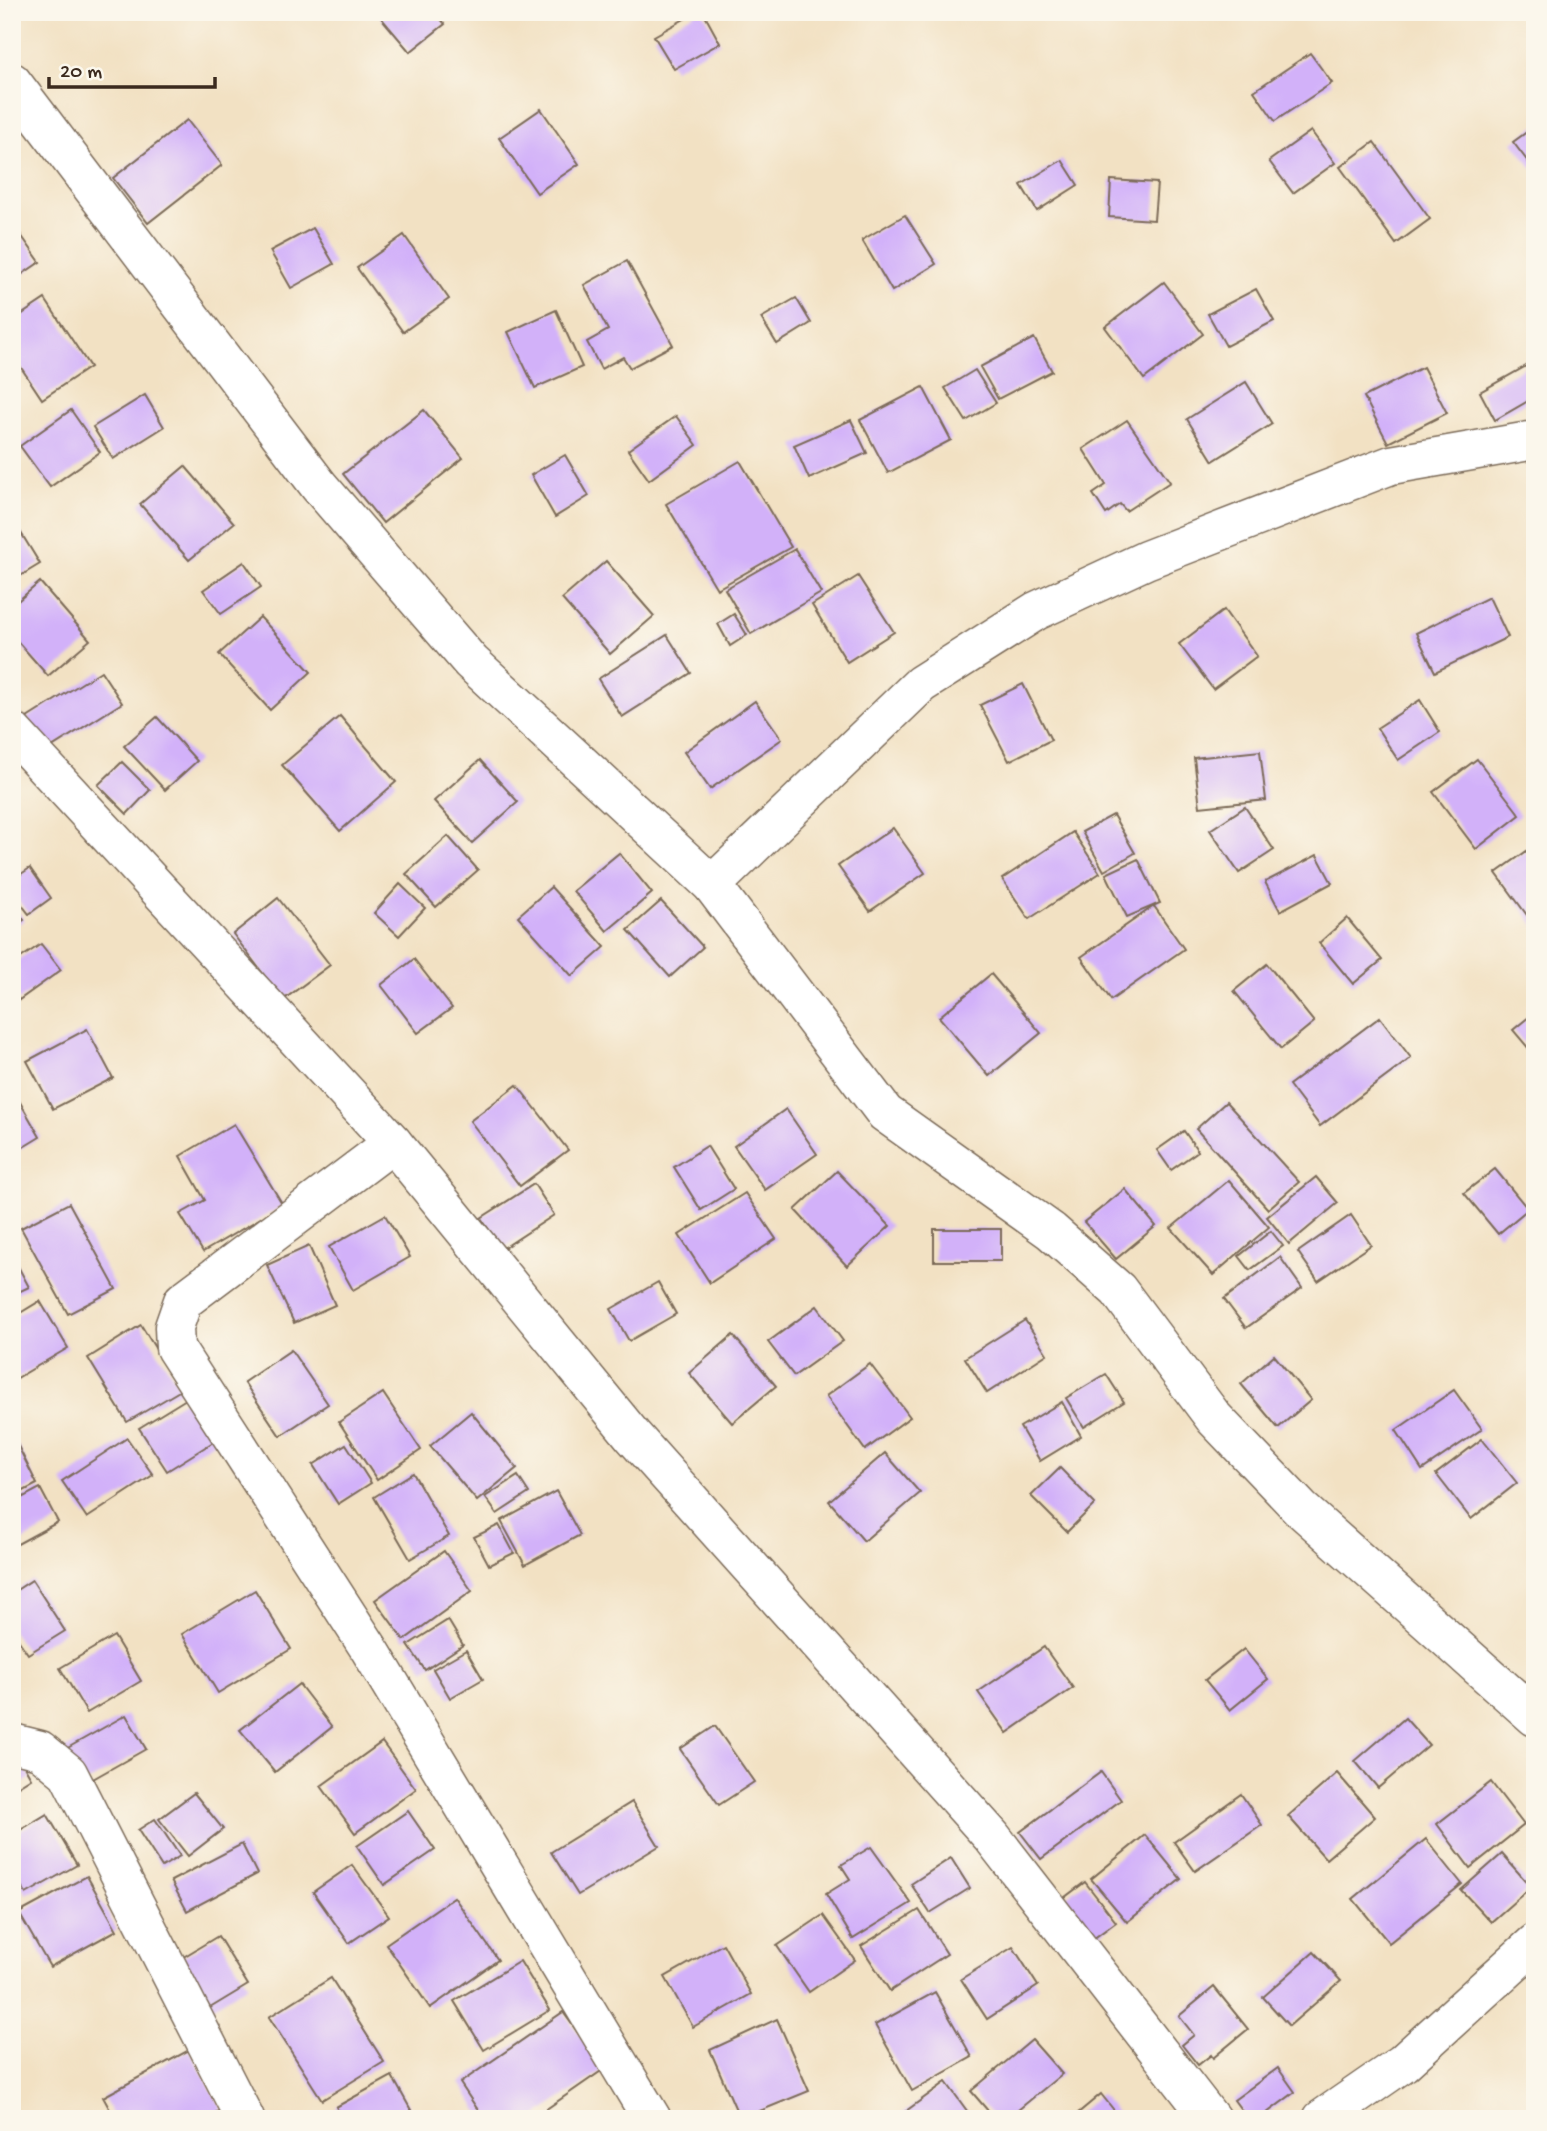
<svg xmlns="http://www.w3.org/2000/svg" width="1547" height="2131" viewBox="0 0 1547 2131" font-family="'Gochi Hand',sans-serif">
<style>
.building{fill:#d2b1f9}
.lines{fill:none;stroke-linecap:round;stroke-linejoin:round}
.minor-casing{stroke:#7b6a58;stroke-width:41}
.minor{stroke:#fff;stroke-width:38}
</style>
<rect width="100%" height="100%" fill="#fbf7ec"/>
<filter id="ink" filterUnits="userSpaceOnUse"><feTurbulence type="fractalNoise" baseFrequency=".0143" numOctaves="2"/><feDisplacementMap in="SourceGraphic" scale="14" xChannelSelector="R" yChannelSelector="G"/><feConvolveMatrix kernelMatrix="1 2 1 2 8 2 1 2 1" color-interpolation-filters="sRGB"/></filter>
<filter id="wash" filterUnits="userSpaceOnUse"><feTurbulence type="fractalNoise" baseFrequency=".00686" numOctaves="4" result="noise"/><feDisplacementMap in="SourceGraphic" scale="28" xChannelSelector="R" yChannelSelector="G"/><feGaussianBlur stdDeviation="1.57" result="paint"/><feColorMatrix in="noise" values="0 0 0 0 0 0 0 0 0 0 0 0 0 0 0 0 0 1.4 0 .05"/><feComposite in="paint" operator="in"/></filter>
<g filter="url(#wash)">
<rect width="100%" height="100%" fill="#f2e1c3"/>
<g id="blocks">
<g class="building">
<path d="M435,12L445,24L410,52L377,13Z"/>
<path d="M697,12H703L720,43L674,69L654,36Z"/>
<path d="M1310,53L1332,83L1275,121L1254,91Z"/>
<path d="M541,109L579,164L537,193L499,138Z"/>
<path d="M187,120L222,165L148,223L113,178Z"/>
<path d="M1535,126V171L1513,142Z"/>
<path d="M1311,131L1335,163L1293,193L1269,161Z"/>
<path d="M1374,142L1430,219L1396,244L1340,167Z"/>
<path d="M1062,160L1078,185L1037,211L1021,185Z"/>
<path d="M1111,180L1157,183L1154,220L1109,217Z"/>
<path d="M905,215L936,264L892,291L862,240Z"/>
<path d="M16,228L40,262L12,281V230Z"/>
<path d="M313,228L334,264L291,288L270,251Z"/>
<path d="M404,235L449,299L403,332L357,268Z"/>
<path d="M627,261L673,345L630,368L623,357L601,369L587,342L608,330L584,285Z"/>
<path d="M1164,282L1203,334L1144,379L1105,327Z"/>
<path d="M1256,289L1274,321L1226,346L1208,314Z"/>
<path d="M796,298L811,323L777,344L761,318Z"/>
<path d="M45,299L90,367L42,399L12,354V321Z"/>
<path d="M556,310L582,367L535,388L508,332Z"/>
<path d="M1034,338L1052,371L998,399L980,367Z"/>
<path d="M1535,361V397L1495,420L1480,392Z"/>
<path d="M1423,367L1447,413L1388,443L1364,397Z"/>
<path d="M975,370L996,403L966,421L945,388Z"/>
<path d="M1246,382L1272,424L1213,461L1187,419Z"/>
<path d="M923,387L951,440L888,473L860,420Z"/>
<path d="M145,395L164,427L113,459L93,427Z"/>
<path d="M71,410L100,452L50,487L20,446Z"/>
<path d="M424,410L463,458L383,523L343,474Z"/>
<path d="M676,416L697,445L649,480L628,450Z"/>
<path d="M851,420L867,453L809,479L794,445Z"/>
<path d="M1127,420L1170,482L1126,511L1120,504L1106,514L1093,494L1106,485L1083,449Z"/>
<path d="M565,455L589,496L555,517L531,475Z"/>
<path d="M740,461L791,547L717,589L666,504Z"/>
<path d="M185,466L234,523L189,560L140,504Z"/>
<path d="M18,528L40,564L12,581V532Z"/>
<path d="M795,549L821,593L751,634L725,589Z"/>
<path d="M606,561L654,616L610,654L562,599Z"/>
<path d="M244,562L261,587L221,614L203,590Z"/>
<path d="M858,576L894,632L847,662L812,605Z"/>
<path d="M40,582L90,640L48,676L12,635V606Z"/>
<path d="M1489,597L1508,637L1435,672L1416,633Z"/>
<path d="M1224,610L1257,656L1213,689L1179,644Z"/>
<path d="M734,614L747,635L730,646L718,624Z"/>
<path d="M260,617L311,672L270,710L219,654Z"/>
<path d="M667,635L691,673L622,717L598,679Z"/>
<path d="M101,671L122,703L47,750L27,718Z"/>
<path d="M1023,684L1051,740L1009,761L980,705Z"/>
<path d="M1420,700L1440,732L1398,760L1377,728Z"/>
<path d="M755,701L782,739L710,789L684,752Z"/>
<path d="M340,716L396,782L340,831L282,765Z"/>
<path d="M157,717L197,761L165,790L124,746Z"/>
<path d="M1260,751L1266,800L1200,807L1194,758Z"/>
<path d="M1477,759L1520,815L1476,849L1433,792Z"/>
<path d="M480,760L518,802L472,843L434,801Z"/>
<path d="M122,762L150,790L127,814L98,785Z"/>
<path d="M1245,807L1274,850L1239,873L1210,830Z"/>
<path d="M1113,815L1135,853L1104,871L1082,832Z"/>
<path d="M893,828L925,873L870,911L838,866Z"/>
<path d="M1073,832L1100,873L1029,919L1002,879Z"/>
<path d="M448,836L478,870L436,907L406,874Z"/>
<path d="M1535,845V926L1496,873Z"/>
<path d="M619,853L652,893L607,931L573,891Z"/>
<path d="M1317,855L1332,883L1280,911L1265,882Z"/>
<path d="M1138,859L1160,903L1127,917L1106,874Z"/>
<path d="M30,868L51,898L29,914L12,892V880Z"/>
<path d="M400,884L425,908L399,936L374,913Z"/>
<path d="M551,887L605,947L572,976L518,916Z"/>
<path d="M278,898L330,965L283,1000L233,934Z"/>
<path d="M661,901L703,947L670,977L628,930Z"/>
<path d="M12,903L24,920L12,928Z"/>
<path d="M1154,906L1184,949L1111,1000L1081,957Z"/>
<path d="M1347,918L1382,960L1353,984L1319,943Z"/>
<path d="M41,944L61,970L19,1000L12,989V964Z"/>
<path d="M414,959L452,1008L418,1033L381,985Z"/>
<path d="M1267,964L1314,1022L1281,1049L1234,991Z"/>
<path d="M991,974L1041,1033L989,1076L939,1017Z"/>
<path d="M1535,1012V1056L1513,1030Z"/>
<path d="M1380,1017L1411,1058L1320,1126L1289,1085Z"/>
<path d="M87,1029L113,1078L53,1109L27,1061Z"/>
<path d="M517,1085L568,1150L520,1186L470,1121Z"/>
<path d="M17,1097L40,1137L12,1154V1100Z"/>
<path d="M1226,1102L1299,1182L1268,1209L1196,1129Z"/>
<path d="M786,1109L817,1154L765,1190L734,1146Z"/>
<path d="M234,1124L283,1205L203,1252L180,1214L205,1200L180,1156Z"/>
<path d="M1184,1131L1198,1151L1171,1170L1157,1150Z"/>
<path d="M707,1146L734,1189L701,1210L674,1167Z"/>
<path d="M1495,1169L1528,1209L1498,1234L1464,1193Z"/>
<path d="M837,1171L890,1226L847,1266L795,1210Z"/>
<path d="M1316,1177L1338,1203L1289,1244L1267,1217Z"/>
<path d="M1229,1180L1269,1227L1213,1275L1171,1228Z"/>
<path d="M534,1184L554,1215L502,1249L481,1218Z"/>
<path d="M1125,1189L1156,1226L1116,1259L1084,1222Z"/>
<path d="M745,1193L776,1239L710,1283L679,1235Z"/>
<path d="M69,1203L116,1289L68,1314L21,1228Z"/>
<path d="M385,1215L410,1257L353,1290L329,1247Z"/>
<path d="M1351,1215L1371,1245L1318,1281L1298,1252Z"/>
<rect x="934" y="1229" width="67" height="32"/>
<path d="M1271,1231L1283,1246L1250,1270L1239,1256Z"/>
<path d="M309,1246L335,1305L294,1323L267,1265Z"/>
<path d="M12,1255L29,1287L12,1295Z"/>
<path d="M1280,1257L1302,1288L1246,1328L1224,1299Z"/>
<path d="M658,1282L676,1314L629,1341L611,1309Z"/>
<path d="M40,1301L68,1348L12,1381V1318Z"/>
<path d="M817,1306L843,1341L794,1376L768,1342Z"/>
<path d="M1025,1320L1047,1354L987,1393L965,1358Z"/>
<path d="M141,1325L181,1390L127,1422L88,1358Z"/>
<path d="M733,1335L776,1386L732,1423L689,1373Z"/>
<path d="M291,1350L328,1404L280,1436L244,1382Z"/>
<path d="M1274,1355L1311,1400L1278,1428L1241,1384Z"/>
<path d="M870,1364L910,1417L865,1450L826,1396Z"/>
<path d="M1106,1374L1124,1402L1084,1427L1066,1398Z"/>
<path d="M1454,1390L1482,1429L1422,1470L1396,1430Z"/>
<path d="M383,1393L421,1450L377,1480L339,1422Z"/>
<path d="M191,1396L218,1439L167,1471L139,1428Z"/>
<path d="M1062,1402L1081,1436L1040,1461L1020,1427Z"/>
<path d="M471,1412L517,1468L477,1501L430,1446Z"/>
<path d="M127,1438L153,1475L87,1518L62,1481Z"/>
<path d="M1482,1439L1517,1483L1471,1519L1436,1474Z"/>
<path d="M17,1444L37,1484L12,1497V1446Z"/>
<path d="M346,1444L371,1483L338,1504L313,1465Z"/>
<path d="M885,1453L920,1493L864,1541L829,1501Z"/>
<path d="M1060,1468L1095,1504L1067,1532L1031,1496Z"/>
<path d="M413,1473L449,1536L410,1559L374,1497Z"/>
<path d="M518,1476L529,1493L497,1514L485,1497Z"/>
<path d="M40,1488L58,1522L12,1547V1503Z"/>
<path d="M556,1491L580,1535L525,1565L501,1521Z"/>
<path d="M499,1525L514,1553L489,1565L474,1537Z"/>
<path d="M444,1551L472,1591L404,1640L375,1600Z"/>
<path d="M32,1580L65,1631L28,1654L12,1631V1593Z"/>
<path d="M255,1590L291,1649L218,1693L182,1634Z"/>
<path d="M448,1620L463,1645L425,1670L408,1645Z"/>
<path d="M114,1636L141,1681L87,1713L60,1668Z"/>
<path d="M1044,1647L1073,1688L1007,1733L978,1692Z"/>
<path d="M1244,1649L1268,1679L1230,1710L1205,1680Z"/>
<path d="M466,1650L483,1679L450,1698L433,1669Z"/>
<path d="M299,1684L332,1727L275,1772L240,1730Z"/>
<path d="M126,1715L146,1749L84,1784L64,1750Z"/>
<path d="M1405,1718L1429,1745L1378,1788L1355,1761Z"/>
<path d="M715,1726L754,1782L719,1805L680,1749Z"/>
<path d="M382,1742L416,1789L355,1833L321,1786Z"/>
<path d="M18,1755L31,1778L12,1790V1758Z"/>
<path d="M1101,1772L1121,1800L1041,1859L1020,1832Z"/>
<path d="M1337,1773L1375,1817L1326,1859L1288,1816Z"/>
<path d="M1491,1782L1524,1825L1470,1868L1437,1824Z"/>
<path d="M194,1793L223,1829L188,1856L159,1819Z"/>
<path d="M1241,1794L1262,1825L1195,1871L1174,1842Z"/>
<path d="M632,1802L659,1846L578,1895L551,1852Z"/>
<path d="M408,1811L435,1850L384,1885L357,1846Z"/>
<path d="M47,1814L77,1865L26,1894L12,1871V1835Z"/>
<path d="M155,1819L180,1856L162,1867L138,1830Z"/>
<path d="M1145,1835L1181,1879L1127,1922L1091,1879Z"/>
<path d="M1426,1839L1462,1884L1389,1943L1353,1899Z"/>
<path d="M242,1844L257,1874L187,1911L171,1881Z"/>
<path d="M871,1847L911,1903L853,1939L826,1894L850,1879L841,1865Z"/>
<path d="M1502,1854L1531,1887L1491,1922L1461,1890Z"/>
<path d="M951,1858L970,1888L930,1913L911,1884Z"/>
<path d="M352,1865L389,1916L349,1943L313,1892Z"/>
<path d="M87,1876L117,1930L50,1967L19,1913Z"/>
<path d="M1085,1882L1116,1922L1082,1947L1052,1907Z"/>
<path d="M454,1897L498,1960L430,2008L386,1944Z"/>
<path d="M919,1910L947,1954L890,1991L861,1946Z"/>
<path d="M823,1915L855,1960L809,1992L777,1946Z"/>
<path d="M218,1936L248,1985L210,2008L180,1959Z"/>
<path d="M723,1944L751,1994L693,2027L665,1977Z"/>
<path d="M1013,1947L1038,1986L987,2019L961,1979Z"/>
<path d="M1314,1952L1341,1981L1289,2026L1263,1997Z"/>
<path d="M520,1961L550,2010L484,2050L454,2001Z"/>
<path d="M331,1978L384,2062L322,2100L269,2017Z"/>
<path d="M1214,1987L1248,2029L1213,2058L1211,2055L1198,2065L1182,2045L1194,2035L1179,2016Z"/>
<path d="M935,1992L972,2057L912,2091L875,2025Z"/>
<path d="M563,2012L604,2069L532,2119H484L460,2083Z"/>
<path d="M777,2019L809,2091L740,2119L710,2050Z"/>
<path d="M1032,2040L1062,2074L1007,2119H995L971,2091Z"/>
<path d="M189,2050L222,2109L204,2119H115L103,2097Z"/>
<path d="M1278,2068L1295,2092L1259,2119H1248L1234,2100Z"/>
<path d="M392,2076L416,2119H343L336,2107Z"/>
<path d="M946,2082L973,2119H895Z"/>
<path d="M1101,2094L1121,2119H1071Z"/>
</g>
</g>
</g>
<g filter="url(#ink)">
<use href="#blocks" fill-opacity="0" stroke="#7b6a58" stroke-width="2"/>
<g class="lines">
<g class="minor-casing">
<g id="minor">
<path d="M12,82L319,486L471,662L712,885L885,1113L1051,1231L1118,1290L1214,1418L1301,1509L1535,1717"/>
<path d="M12,731L393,1143L632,1435L992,1837L1211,2119"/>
<path d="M712,885L921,684L1036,611L1146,560L1391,465L1535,440"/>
<path d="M393,1143L183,1301L174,1327L175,1348L370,1650L652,2119"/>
<path d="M12,1743L40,1750L68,1773L245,2119"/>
<path d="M1322,2119L1403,2063L1535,1943"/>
</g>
</g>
<use href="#minor" class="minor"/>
</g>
</g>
<rect width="1547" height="2131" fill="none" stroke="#fbf7ec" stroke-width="42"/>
<path d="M49 77v10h166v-10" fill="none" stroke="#3b2a1e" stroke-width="3.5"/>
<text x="60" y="77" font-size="21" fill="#3b2a1e" stroke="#fbf7ec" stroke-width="5" paint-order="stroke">20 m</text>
</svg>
